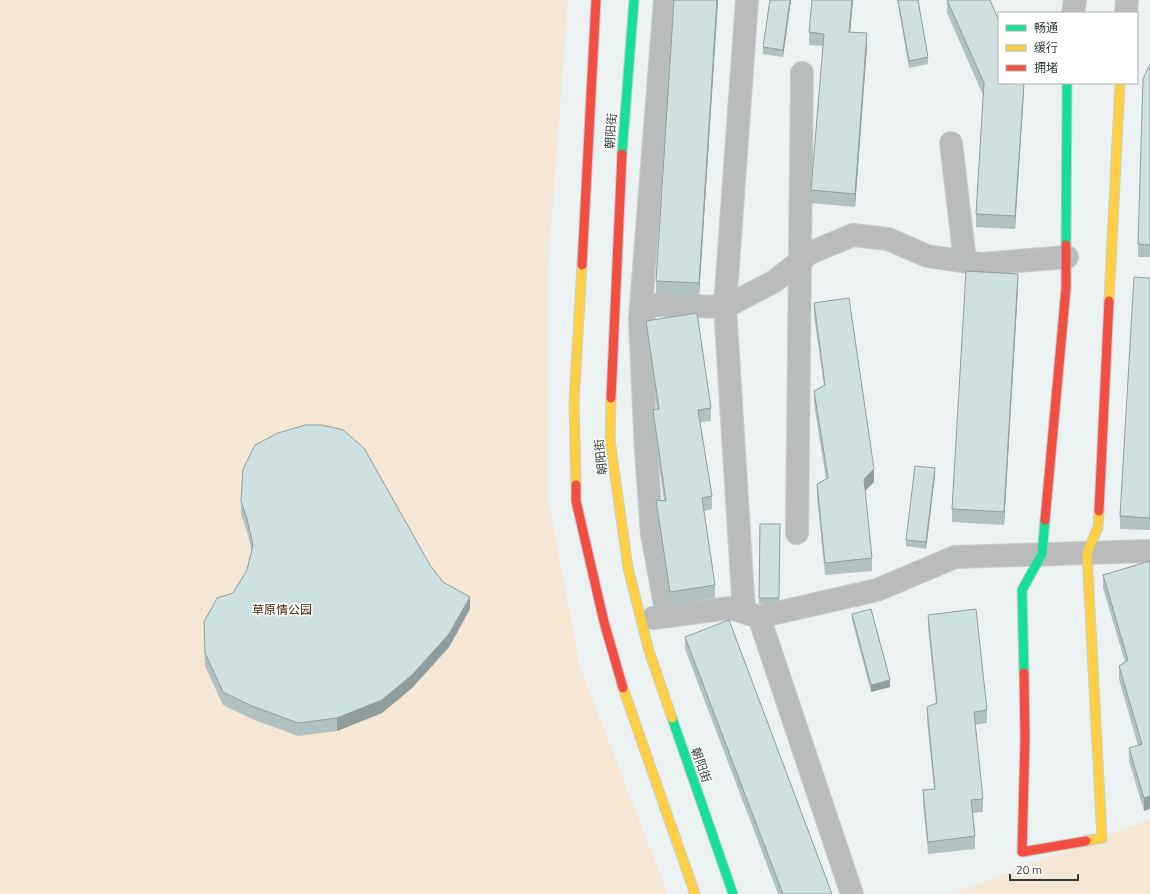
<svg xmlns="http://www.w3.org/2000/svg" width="1150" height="894" viewBox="0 0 1150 894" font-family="'Titillium Web','Noto Sans SC',sans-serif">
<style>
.green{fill:#f4e8d5}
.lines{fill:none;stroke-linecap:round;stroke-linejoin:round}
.street-casing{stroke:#c8cccc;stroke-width:24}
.fast-casing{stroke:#c8cccc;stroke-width:11}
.slow-casing{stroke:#c8cccc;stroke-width:11}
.jam-casing{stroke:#c8cccc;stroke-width:11}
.street{stroke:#babcbc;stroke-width:22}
.fast{stroke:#16e098;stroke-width:9}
.slow{stroke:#ffcf43;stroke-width:9}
.jam{stroke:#f24e42;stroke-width:9}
.wall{fill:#b1c1c1}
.shaded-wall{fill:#909d9d}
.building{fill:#cee0e0;stroke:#909d9d}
.labels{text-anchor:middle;stroke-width:3;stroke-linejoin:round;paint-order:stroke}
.street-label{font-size:12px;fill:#333939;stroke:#fff}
.park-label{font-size:12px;fill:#412800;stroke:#fff}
</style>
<rect width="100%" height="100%" fill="#ecf2f2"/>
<g class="green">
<path d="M0,0H568L548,269V498L580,666L668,894H0Z"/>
<path d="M1150,819V894H952Z"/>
</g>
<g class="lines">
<g class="street-casing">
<g id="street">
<path d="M1073,13L1075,0"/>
<path d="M1126,13L1127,0"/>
<path d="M951,143L965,261"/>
<path d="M725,307L775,281L810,253L853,235L888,239L927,256L981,264L1067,257"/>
<path d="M725,307L747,0"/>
<path d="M640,319L665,0"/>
<path d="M797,533L802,73"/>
<path d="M667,616L652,534L646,451L640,319L651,305L725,307L744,612"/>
<path d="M759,617L852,894"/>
<path d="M653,618L730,608L759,617L877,590L955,557L1150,551"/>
</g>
</g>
<g class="fast-casing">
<g id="fast">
<path d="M622,154L634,0"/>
<path d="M1066,245L1067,83"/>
<path d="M1024,673L1022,590L1042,554L1045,520"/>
<path d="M672,718L733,894"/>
</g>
</g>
<g class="slow-casing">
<g id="slow">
<path d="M1109,301L1120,83"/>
<path d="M611,398L610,440L628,568L649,651L672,718"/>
<path d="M576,485L574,402L582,265"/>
<path d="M623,688L695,894"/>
<path d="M1086,841L1102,838L1087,553L1098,527L1099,511"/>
</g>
</g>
<g class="jam-casing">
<g id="jam">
<path d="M582,265L596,0"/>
<path d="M611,398L622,154"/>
<path d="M576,485V501L604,622L623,688"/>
<path d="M1099,511L1109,301"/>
<path d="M1045,520L1066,288V245"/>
<path d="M1024,673L1025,739L1022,852L1086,841"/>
</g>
</g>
<use href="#street" class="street"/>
<use href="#fast" class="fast"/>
<use href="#slow" class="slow"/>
<use href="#jam" class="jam"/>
</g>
<g class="wall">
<path d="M674,0H718L699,296L656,294V281Z"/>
<path d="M791,0L783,57L763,54V47Z"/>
<path d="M812,0H853L850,32L867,46L855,207L811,203V190L823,46L809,45V32Z"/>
<path d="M897,0H918L928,57V64L909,68Z"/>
<path d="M947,0L1024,83L1015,229L976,227V214L983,95L947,13Z"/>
<path d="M1150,64V257H1138V244Z"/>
<path d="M1150,278V530L1120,529V516Z"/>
<path d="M1018,287L1004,525L952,522V509Z"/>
<path d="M814,303L874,482L865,491L872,558V571L825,575L817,497V484L826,479L814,404V391L824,386L814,316Z"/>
<path d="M646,321L711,408V421L700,422L712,496V509L704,511L715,585V598L670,605L656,512V500L664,501L653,423V410H657L646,334Z"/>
<path d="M935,475L926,549L906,546V540Z"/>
<path d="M241,501L430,565L443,582L470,609L449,647L412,688L382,713L337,731L298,736L252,719L223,705L205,666L204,622L233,593L247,570L252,551L247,532L241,514Z"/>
<path d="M760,524H780L779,605L759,604Z"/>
<path d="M1150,561L1144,811L1129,761V748L1138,746L1119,679V666L1125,662L1103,588V575Z"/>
<path d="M852,614L890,687L871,692L852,620Z"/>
<path d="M928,615L987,710V723L975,725L983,799V812L973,813L975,836V849L928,854L923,803V790L934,789L927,720V707L936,703L928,628Z"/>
<path d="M685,637L832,894H778L685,649Z"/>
</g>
<g class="shaded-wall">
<path d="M717,0H718L699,296V283Z"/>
<path d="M790,0H791L783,57V50Z"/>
<path d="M852,0H853L849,44V32Z"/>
<path d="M867,33V46L855,207V194Z"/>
<path d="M1024,83V90L1015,229V216Z"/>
<path d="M1018,274V287L1004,525V512Z"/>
<path d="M935,468V475L926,549V542Z"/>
<path d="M874,469V482L864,492V479Z"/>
<path d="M470,597V609L449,647L412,688L382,713L337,731V718Z"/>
<path d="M890,680V687L871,692V685Z"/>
<path d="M1150,796V809L1144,811V798Z"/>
</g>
<g class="building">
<path d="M674,0H717L699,283L656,281Z"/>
<path d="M770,0H790L783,50L763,47Z"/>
<path d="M812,0H852L849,32L867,33L855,194L811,190L824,34L809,32Z"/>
<path d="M898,0H918L928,57L909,61Z"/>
<path d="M947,0H990L999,21V83H1024L1015,216L976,214L984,83Z"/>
<path d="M1150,64V245L1138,244L1143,79Z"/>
<path d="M966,271L1018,274L1004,512L952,509Z"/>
<path d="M1134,277L1150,278V518L1120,516Z"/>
<path d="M849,298L874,469L864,479L872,558L825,563L817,484L828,478L814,391L825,385L814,303Z"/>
<path d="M697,313L711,408L698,410L712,496L702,498L715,585L670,592L656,500L666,501L653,410L659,409L646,321Z"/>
<path d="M305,425H322L343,430L364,448L430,565L443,582L470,597L449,634L412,675L382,700L337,718L298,723L252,706L223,692L205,653L204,622L217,598L233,593L247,570L253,545L247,519L241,501L243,469L255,445L278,433Z"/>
<path d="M915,466L935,468L926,542L906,540Z"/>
<path d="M760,524H780L779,598H759Z"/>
<path d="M1150,561V796L1144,798L1129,748L1142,744L1119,666L1128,660L1103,575Z"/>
<path d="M871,609L890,680L871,685L852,614Z"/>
<path d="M976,609L987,710L974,712L983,799L971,800L975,836L928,842L923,790L935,789L927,707L937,703L928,615Z"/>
<path d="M729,620L832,894H783L685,637Z"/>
</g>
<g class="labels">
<g class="street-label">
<text transform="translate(611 131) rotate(-86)" y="4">朝阳街</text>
<text transform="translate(601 457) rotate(-96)" y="4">朝阳街</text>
<text transform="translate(701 765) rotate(71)" y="4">朝阳街</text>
</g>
<g class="park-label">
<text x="282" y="614">草原情公园</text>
</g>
</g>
<rect x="998" y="12" width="140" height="72" fill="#ffffff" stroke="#adb0b0"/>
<rect x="1006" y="25" width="20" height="6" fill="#16e098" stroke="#adb0b0"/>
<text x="1034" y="32" font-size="12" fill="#333939">畅通</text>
<rect x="1006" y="45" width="20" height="6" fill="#ffcf43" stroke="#adb0b0"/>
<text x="1034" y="52" font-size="12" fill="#333939">缓行</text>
<rect x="1006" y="65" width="20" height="6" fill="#f24e42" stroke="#adb0b0"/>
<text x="1034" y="72" font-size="12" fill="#333939">拥堵</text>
<path d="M1010 874v6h68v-6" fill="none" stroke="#333939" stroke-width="2"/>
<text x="1016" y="874" font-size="12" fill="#333939" stroke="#ffffff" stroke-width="3" paint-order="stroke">20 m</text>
</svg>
